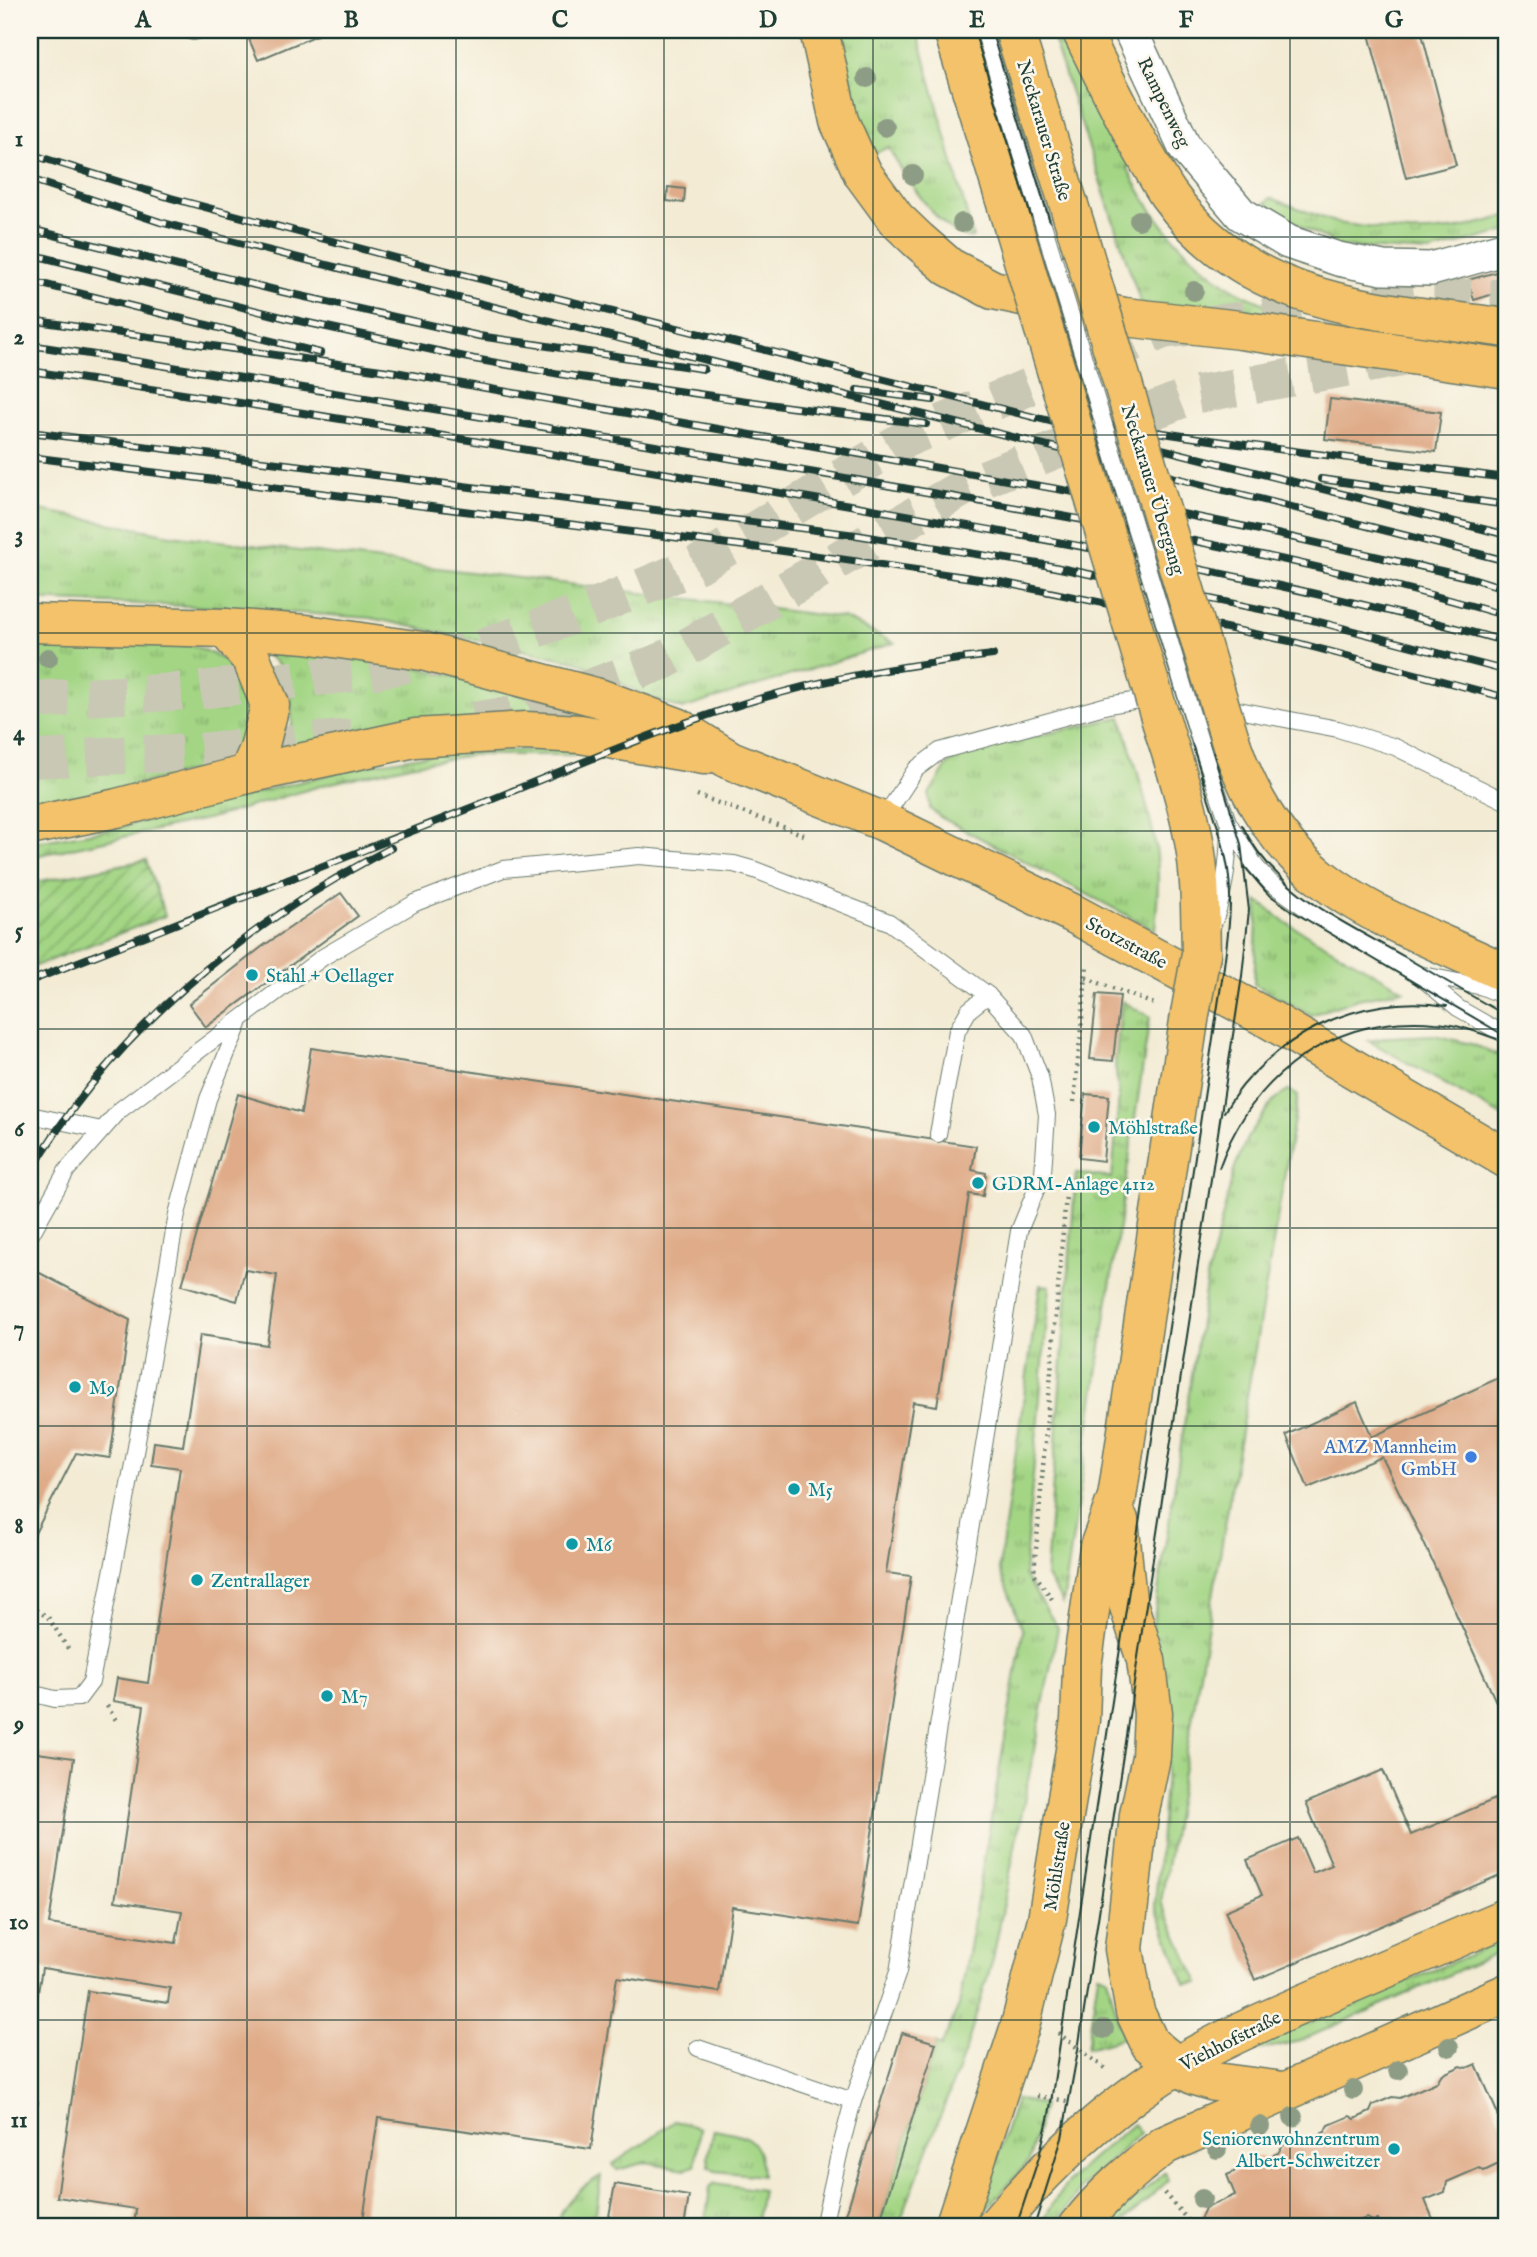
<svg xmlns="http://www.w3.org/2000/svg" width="1537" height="2257" viewBox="0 0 1537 2257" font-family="'IM FELL English',serif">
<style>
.grass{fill:url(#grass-tufts);stroke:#61895c;stroke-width:2}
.garden{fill:url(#garden-furrows);stroke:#61895c;stroke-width:2}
.building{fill:#dfab88}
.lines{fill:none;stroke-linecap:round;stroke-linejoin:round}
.primary-tunnel{stroke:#c9c8b4;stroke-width:38;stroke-dasharray:38 19;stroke-linecap:butt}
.lane-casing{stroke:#697a6c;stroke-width:18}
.street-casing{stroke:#697a6c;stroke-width:36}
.primary-casing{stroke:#697a6c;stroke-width:41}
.path{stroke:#697a6c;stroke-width:4.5;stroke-dasharray:2 5;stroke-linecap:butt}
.lane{stroke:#fff;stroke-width:16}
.street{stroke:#fff;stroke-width:33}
.primary{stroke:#f3c26a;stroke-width:38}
.tram{stroke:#1f3d34;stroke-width:2}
.rail-casing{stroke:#1f3d34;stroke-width:8}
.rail{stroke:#fbf7ec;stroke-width:5;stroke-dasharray:16;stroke-linecap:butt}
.lane-bridge-casing{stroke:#697a6c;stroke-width:18;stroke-linecap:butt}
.primary-bridge-casing{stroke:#697a6c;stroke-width:41;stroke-linecap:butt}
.lane-bridge{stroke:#fff;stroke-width:16}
.primary-bridge{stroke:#f3c26a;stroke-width:38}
.tree{fill:#8d9c85}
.grid{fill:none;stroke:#1f3d34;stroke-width:2;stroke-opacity:0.55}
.culture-dot{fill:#0f9aa8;stroke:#fbf7ec;stroke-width:2.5}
.shop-dot{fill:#3f7fe0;stroke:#fbf7ec;stroke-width:2.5}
.labels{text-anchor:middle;stroke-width:5;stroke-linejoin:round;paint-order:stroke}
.street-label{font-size:19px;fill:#1f3d34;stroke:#fbf7ec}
.culture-label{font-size:19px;fill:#0d838f;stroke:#fbf7ec;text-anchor:start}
.shop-label{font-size:19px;fill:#366cbe;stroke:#fbf7ec;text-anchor:end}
.neatline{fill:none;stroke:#1f3d34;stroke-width:2.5}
.grid-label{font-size:23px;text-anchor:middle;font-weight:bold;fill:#1f3d34}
</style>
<defs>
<pattern id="grass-tufts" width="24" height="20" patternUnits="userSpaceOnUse" patternTransform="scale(1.75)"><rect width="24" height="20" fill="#a3d584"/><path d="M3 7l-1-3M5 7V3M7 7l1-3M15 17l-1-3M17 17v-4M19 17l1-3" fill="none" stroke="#84ae6d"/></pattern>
<pattern id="garden-furrows" width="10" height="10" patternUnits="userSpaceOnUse" patternTransform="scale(1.75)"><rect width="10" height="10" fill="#a3d584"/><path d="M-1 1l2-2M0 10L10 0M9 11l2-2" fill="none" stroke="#84ae6d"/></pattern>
</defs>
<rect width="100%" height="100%" fill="#fbf7ec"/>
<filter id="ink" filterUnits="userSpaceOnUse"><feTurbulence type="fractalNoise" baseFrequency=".0143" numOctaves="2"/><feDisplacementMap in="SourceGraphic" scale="14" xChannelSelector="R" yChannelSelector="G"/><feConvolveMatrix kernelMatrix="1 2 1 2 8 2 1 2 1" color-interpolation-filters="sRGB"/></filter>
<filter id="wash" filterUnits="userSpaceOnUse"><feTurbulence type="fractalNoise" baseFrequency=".00686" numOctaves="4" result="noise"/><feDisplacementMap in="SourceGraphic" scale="28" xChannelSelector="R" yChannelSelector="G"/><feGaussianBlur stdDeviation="1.57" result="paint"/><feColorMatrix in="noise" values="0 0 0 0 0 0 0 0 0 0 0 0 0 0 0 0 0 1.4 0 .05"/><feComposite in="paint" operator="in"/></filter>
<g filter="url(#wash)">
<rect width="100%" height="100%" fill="#f3ebd4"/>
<g class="grass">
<path d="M834,30H917L973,237C946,244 900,169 888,147L872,155L862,137Z"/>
<path d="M1050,30H1066L1132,164L1127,167C1150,215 1185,257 1230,287C1242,295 1256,300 1269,306L1267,320L1141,304Z"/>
<path d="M1271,198L1337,223L1404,232H1428L1458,229L1507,216V231L1430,252L1327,246L1330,240L1305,229L1265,203Z"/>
<path d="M30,508L171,535L844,618L894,643L682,709L644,695L579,662L371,618L213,607L30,600Z"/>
<path d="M30,637L185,642L219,657L238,669L252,693L254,721L241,751L221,764L30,810Z"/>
<path d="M266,654L361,655L477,681L579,713V718L282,753L292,724L291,699L281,667Z"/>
<path d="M1121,717C1134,760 1148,804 1156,848C1160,875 1157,903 1155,930L940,817L930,809L929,794L951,760L976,750Z"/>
<path d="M590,748L579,755H472L410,765L327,784L211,818L30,857V843L117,828L366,765L439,753Z"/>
<path d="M1258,901L1285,922L1404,990L1358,999L1311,1015L1254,984Z"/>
<path d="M1122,1001L1150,1017L1063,1603L1046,1575L1076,1173L1112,1178L1119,1095L1115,1065Z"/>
<path d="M1435,1035L1471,1044L1507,1058V1119L1369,1041L1389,1037Z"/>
<path d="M1289,1090L1298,1096L1161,1902L1199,1983L1185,1984L1155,1905L1170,1723L1151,1637L1207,1278L1235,1167L1247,1138L1273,1101Z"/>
<path d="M1040,1285L1050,1286L1024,1575L1058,1628L993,1959L966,2049L898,2227H878L936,2043L941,2047L959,2006L1023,1631L999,1568Z"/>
<path d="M1507,1939V1949L1300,2041L1250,2052L1247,2051V2049Z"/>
<path d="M1098,1974L1107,1977L1123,2038L1087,2048Z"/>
<path d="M1016,2099L1043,2105L1029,2161L977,2220Z"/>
<path d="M675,2121L700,2128L695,2166L685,2169L646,2162L617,2170L613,2164Z"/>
<path d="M1133,2124L1140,2133L1081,2188L1054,2227H1042C1059,2179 1096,2157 1133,2124Z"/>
<path d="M714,2129C748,2135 761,2138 762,2176L715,2171L709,2167L708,2156Z"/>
<path d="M1165,2172L1168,2181L1117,2227H1107L1116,2216Z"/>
<path d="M601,2176L594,2227H555C563,2202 579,2188 601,2176Z"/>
<path d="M715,2183L762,2190L756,2227H705L710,2187Z"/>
</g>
<path class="garden" d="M146,860L165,916L30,968V883Z"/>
<g id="blocks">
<g class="building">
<path d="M245,30H329L258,60Z"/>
<path d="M1368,30H1421L1456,165L1406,178Z"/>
<path d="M668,187L685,189L684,203L667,201Z"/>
<path d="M1507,269V290L1474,300L1468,280Z"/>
<path d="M1330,399L1441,412L1436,452L1325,439Z"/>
<path d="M341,893L358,916L206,1027L189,1004L263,946Z"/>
<path d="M1097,994L1120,996L1113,1061L1090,1059Z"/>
<path d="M311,1048L976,1146L972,1170L986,1173L983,1196L969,1194L937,1406L913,1402L886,1573L911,1576L858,1926L732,1907L719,1992L617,1977L591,2149L378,2118L362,2227H134L136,2209L57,2197L88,1991L168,2003L170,1988L42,1968L30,2041V1752L74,1758L49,1924L176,1943L182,1911L115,1901L144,1706L113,1701L117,1678L148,1683L180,1468L151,1464L154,1442L183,1446L200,1335L267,1345L277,1275L245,1270L237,1301L182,1285L238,1094L301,1113Z"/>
<path d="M1085,1094L1109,1096L1103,1161L1079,1158Z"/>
<path d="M34,1270L130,1320L110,1458L76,1453L30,1543V1278Z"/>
<path d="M1507,1374V1726L1424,1543L1382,1457L1308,1488L1286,1435L1357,1402L1372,1437Z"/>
<path d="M1383,1770L1411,1835L1507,1794V1872L1255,1980L1225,1911L1262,1895L1247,1860L1298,1838L1313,1873L1332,1865L1306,1803Z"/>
<path d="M902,2033L936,2043L878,2227H842Z"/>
<path d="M1476,2064L1507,2135V2155L1503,2162L1484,2171L1479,2168L1447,2182L1445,2192L1425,2200L1433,2219L1412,2227H1380L1377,2220L1373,2221L1366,2218L1345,2227H1197L1205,2208L1235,2195L1227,2175L1234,2172L1239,2165L1258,2157L1265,2159L1278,2153L1283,2145L1302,2137L1310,2139L1325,2132L1329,2125L1350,2116L1355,2119L1370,2112L1373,2105L1392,2097L1400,2098L1437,2082L1441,2075L1461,2066L1467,2068Z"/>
<path d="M615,2184L689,2196L684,2227H607Z"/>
</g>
</g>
</g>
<g filter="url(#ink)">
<use href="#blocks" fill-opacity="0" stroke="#697a6c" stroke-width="2"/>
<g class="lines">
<g class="primary-tunnel">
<path d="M30,700L190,691L364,672L474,651L577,614L701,563L905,439L1163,330L1429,298H1507"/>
<path d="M474,721L522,713L663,661L966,486L1192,395L1407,357"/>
<path d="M30,759L198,752L352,738"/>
</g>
<g class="lane-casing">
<g id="lane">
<path d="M187,30L193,32L201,30"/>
<path d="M984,30L1044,227"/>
<path d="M1200,741L1228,822L1256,867L1271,883L1318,917L1417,974L1458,1008L1507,1036"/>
<path d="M882,821L916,769L940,751L1108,705L1164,696L1338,729L1395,747L1507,802"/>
<path d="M1211,929C1225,896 1229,860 1229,824"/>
<path d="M1418,974L1483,987L1507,997"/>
<path d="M30,1115L102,1130"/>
<path d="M938,1134L957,1031L969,1010L988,995"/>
<path d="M30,1236L67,1170L120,1110L323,957L415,903L503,869L599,860L639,856L734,864L755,870L889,922L988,995L1024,1035L1040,1077L1047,1115L1043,1173L1019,1231L898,1972L853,2101L840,2150L823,2227"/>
<path d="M30,1693L55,1699L79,1698L91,1682L133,1464L177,1214L208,1099L239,1024"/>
<path d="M698,2048L853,2101"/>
</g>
</g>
<g class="street-casing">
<path id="street" d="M1130,30L1185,148L1241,214L1288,242L1338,259L1383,268L1431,269L1507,248"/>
</g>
<g class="primary-casing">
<g id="primary">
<path d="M819,30L839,121L863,174L896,219L918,240L949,267L993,290L1125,317L1240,330L1507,369"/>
<path d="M953,30L1012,223"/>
<path d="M1014,30L1077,231"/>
<path d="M1081,30C1101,71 1121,113 1144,153C1152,166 1159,181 1168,194C1251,310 1380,310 1507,328"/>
<path d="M30,623L225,628L306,634L422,651L599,698L677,727L730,760L882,821L1072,913L1269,1019L1507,1159"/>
<path d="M225,628L252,660L270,705L259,749L248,774"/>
<path d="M1166,737C1177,771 1188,806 1194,841C1201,878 1200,917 1201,954"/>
<path d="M1232,746C1283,894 1381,913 1507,974"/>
<path d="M30,826L117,808L248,774L415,738L526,731L580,734L704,755"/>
<path d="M1119,1520L1127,1600L1146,1660L1153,1713L1151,1757L1139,1815L1124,1949L1135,2012L1150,2044L1177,2066L1195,2076L1215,2082L1283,2091"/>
<path d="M954,2227L1020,2026L1047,1919L1080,1720L1082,1667L1099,1547L1117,1497L1190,1014"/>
<path d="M995,2227C1035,2179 1078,2136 1129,2098C1189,2052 1261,2022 1331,1992C1390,1967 1448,1942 1507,1917"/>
<path d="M1078,2227C1103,2194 1132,2170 1165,2145L1507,1993"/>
</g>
</g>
<g class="path">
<path d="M697,795L807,836"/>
<path d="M1086,978L1154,1004"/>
<path d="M1074,1102L1087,965"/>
<path d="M1052,1599L1034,1573L1066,1195"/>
<path d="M30,1607L48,1617L69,1650"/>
<path d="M107,1706L116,1720"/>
<path d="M1058,2033L1107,2070"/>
<path d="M1037,2096L1067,2101"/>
<path d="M30,2102L40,2103"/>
<path d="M1164,2193L1192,2225"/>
</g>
<use href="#lane" class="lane"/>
<use href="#street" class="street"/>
<use href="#primary" class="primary"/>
<g class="tram">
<path d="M974,30L1204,783"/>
<path d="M991,30L1241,844L1249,910L1242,976L1078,2050L1062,2138L1034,2227"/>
<path d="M1242,825C1274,892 1344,922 1405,957C1439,977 1473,997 1507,1016"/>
<path d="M1245,867L1267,893L1292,911L1507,1037"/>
<path d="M1224,1112C1269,1037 1360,991 1447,1006"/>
<path d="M1219,1168C1252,1075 1334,1014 1435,1023C1456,1024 1477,1032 1497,1039"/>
<path d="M1016,2227L1039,2157L1049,2115L1224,966C1228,934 1233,902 1228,869C1223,838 1211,806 1201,776"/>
</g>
<g class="rail-casing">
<g id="rail">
<path d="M30,154L171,198L396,258L1507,535"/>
<path d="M30,179L160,222L235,242L1507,561"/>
<path d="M30,229L283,292L479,336L704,369"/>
<path d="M30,254L290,319L474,359L566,375L789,407L926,424"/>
<path d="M30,281L320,353"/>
<path d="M30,320L395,372L1080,493L1246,527L1472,578L1507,589"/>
<path d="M30,345C306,387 582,433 857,480C1075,518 1295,554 1507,616"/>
<path d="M30,371C304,411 577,458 850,505C1070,544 1291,581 1507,642"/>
<path d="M857,390L933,400"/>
<path d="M1089,422L1231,443L1507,478"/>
<path d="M30,432L856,535L1045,565L1308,619L1507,671"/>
<path d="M1075,444L1145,454"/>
<path d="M30,457L769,549L1000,582L1290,641L1507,698"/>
<path d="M1321,479L1507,505"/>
<path d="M30,981C176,924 322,867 468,809C571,768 673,722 780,693C849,674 921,663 993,655"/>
<path d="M30,1173C114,1030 246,923 391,848"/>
</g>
</g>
<use href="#rail" class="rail"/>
<g class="lane-bridge-casing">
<path id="lane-bridge" d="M1044,227L1200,741"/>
</g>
<g class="primary-bridge-casing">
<g id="primary-bridge">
<path d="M1012,223L1166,737"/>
<path d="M1077,231L1232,746"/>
<path d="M1190,1014L1201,954"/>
</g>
</g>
<use href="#lane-bridge" class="lane-bridge"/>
<use href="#primary-bridge" class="primary-bridge"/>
</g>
<g class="tree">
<circle cx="867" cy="78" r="10"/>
<circle cx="885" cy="127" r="10"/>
<circle cx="913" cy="175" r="10"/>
<circle cx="1139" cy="220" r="10"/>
<circle cx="962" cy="223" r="10"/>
<circle cx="1194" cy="291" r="10"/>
<circle cx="48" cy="658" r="10"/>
<circle cx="1104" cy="2029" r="10"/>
<circle cx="1449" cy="2047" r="10"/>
<circle cx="1398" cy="2070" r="10"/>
<circle cx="1353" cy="2090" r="10"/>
<circle cx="1293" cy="2117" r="10"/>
<circle cx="1260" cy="2126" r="10"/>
<circle cx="1217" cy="2149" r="10"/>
<circle cx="1202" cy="2199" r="10"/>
</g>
</g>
<path class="grid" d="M247,30V2227M456,30V2227M664,30V2227M873,30V2227M1081,30V2227M1290,30V2227M30,237H1507M30,435H1507M30,633H1507M30,831H1507M30,1029H1507M30,1228H1507M30,1426H1507M30,1624H1507M30,1822H1507M30,2020H1507"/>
<g class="culture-dot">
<circle cx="252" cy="975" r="7"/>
<circle cx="1094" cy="1127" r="7"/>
<circle cx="978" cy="1183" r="7"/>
<circle cx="75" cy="1387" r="7"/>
<circle cx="794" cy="1489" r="7"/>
<circle cx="572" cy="1544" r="7"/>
<circle cx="197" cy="1580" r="7"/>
<circle cx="327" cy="1696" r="7"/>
<circle cx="1394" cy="2149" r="7"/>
</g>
<circle class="shop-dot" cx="1471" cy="1457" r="7"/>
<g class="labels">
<g class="street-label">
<text transform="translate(1165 102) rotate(64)" y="7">Rampenweg</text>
<text transform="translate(1045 130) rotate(73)" y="7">Neckarauer Straße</text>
<text transform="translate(1154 489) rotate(73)" y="7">Neckarauer Übergang</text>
<text transform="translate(1127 942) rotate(28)" y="7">Stotzstraße</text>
<text transform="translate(1056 1866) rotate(-81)" y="7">Möhlstraße</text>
<text transform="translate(1230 2040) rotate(-27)" y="7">Viehhofstraße</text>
</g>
<g class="culture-label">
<text x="266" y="982">Stahl + Oellager</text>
<text x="1108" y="1134">Möhlstraße</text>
<text x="992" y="1190">GDRM-Anlage 4112</text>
<text x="89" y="1394">M9</text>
<text x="808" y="1496">M5</text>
<text x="586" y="1551">M6</text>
<text x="211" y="1587">Zentrallager</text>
<text x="341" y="1703">M7</text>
<text x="1380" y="2145" text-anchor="end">Seniorenwohnzentrum<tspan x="1380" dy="22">Albert-Schweitzer</tspan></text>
</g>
<g class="shop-label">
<text x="1457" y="1453">AMZ Mannheim<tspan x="1457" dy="22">GmbH</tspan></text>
</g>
</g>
<rect width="1537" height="2257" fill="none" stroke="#fbf7ec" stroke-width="77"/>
<rect x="38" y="38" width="1460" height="2180" class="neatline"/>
<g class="grid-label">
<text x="143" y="27">A</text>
<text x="351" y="27">B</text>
<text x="560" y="27">C</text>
<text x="768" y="27">D</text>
<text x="977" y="27">E</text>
<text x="1186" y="27">F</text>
<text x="1394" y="27">G</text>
<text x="19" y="146">1</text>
<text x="19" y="344">2</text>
<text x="19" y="542">3</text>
<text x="19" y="740">4</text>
<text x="19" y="938">5</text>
<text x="19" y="1136">6</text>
<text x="19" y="1335">7</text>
<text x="19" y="1533">8</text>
<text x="19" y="1731">9</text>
<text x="19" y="1929">10</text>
<text x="19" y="2127">11</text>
</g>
</svg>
